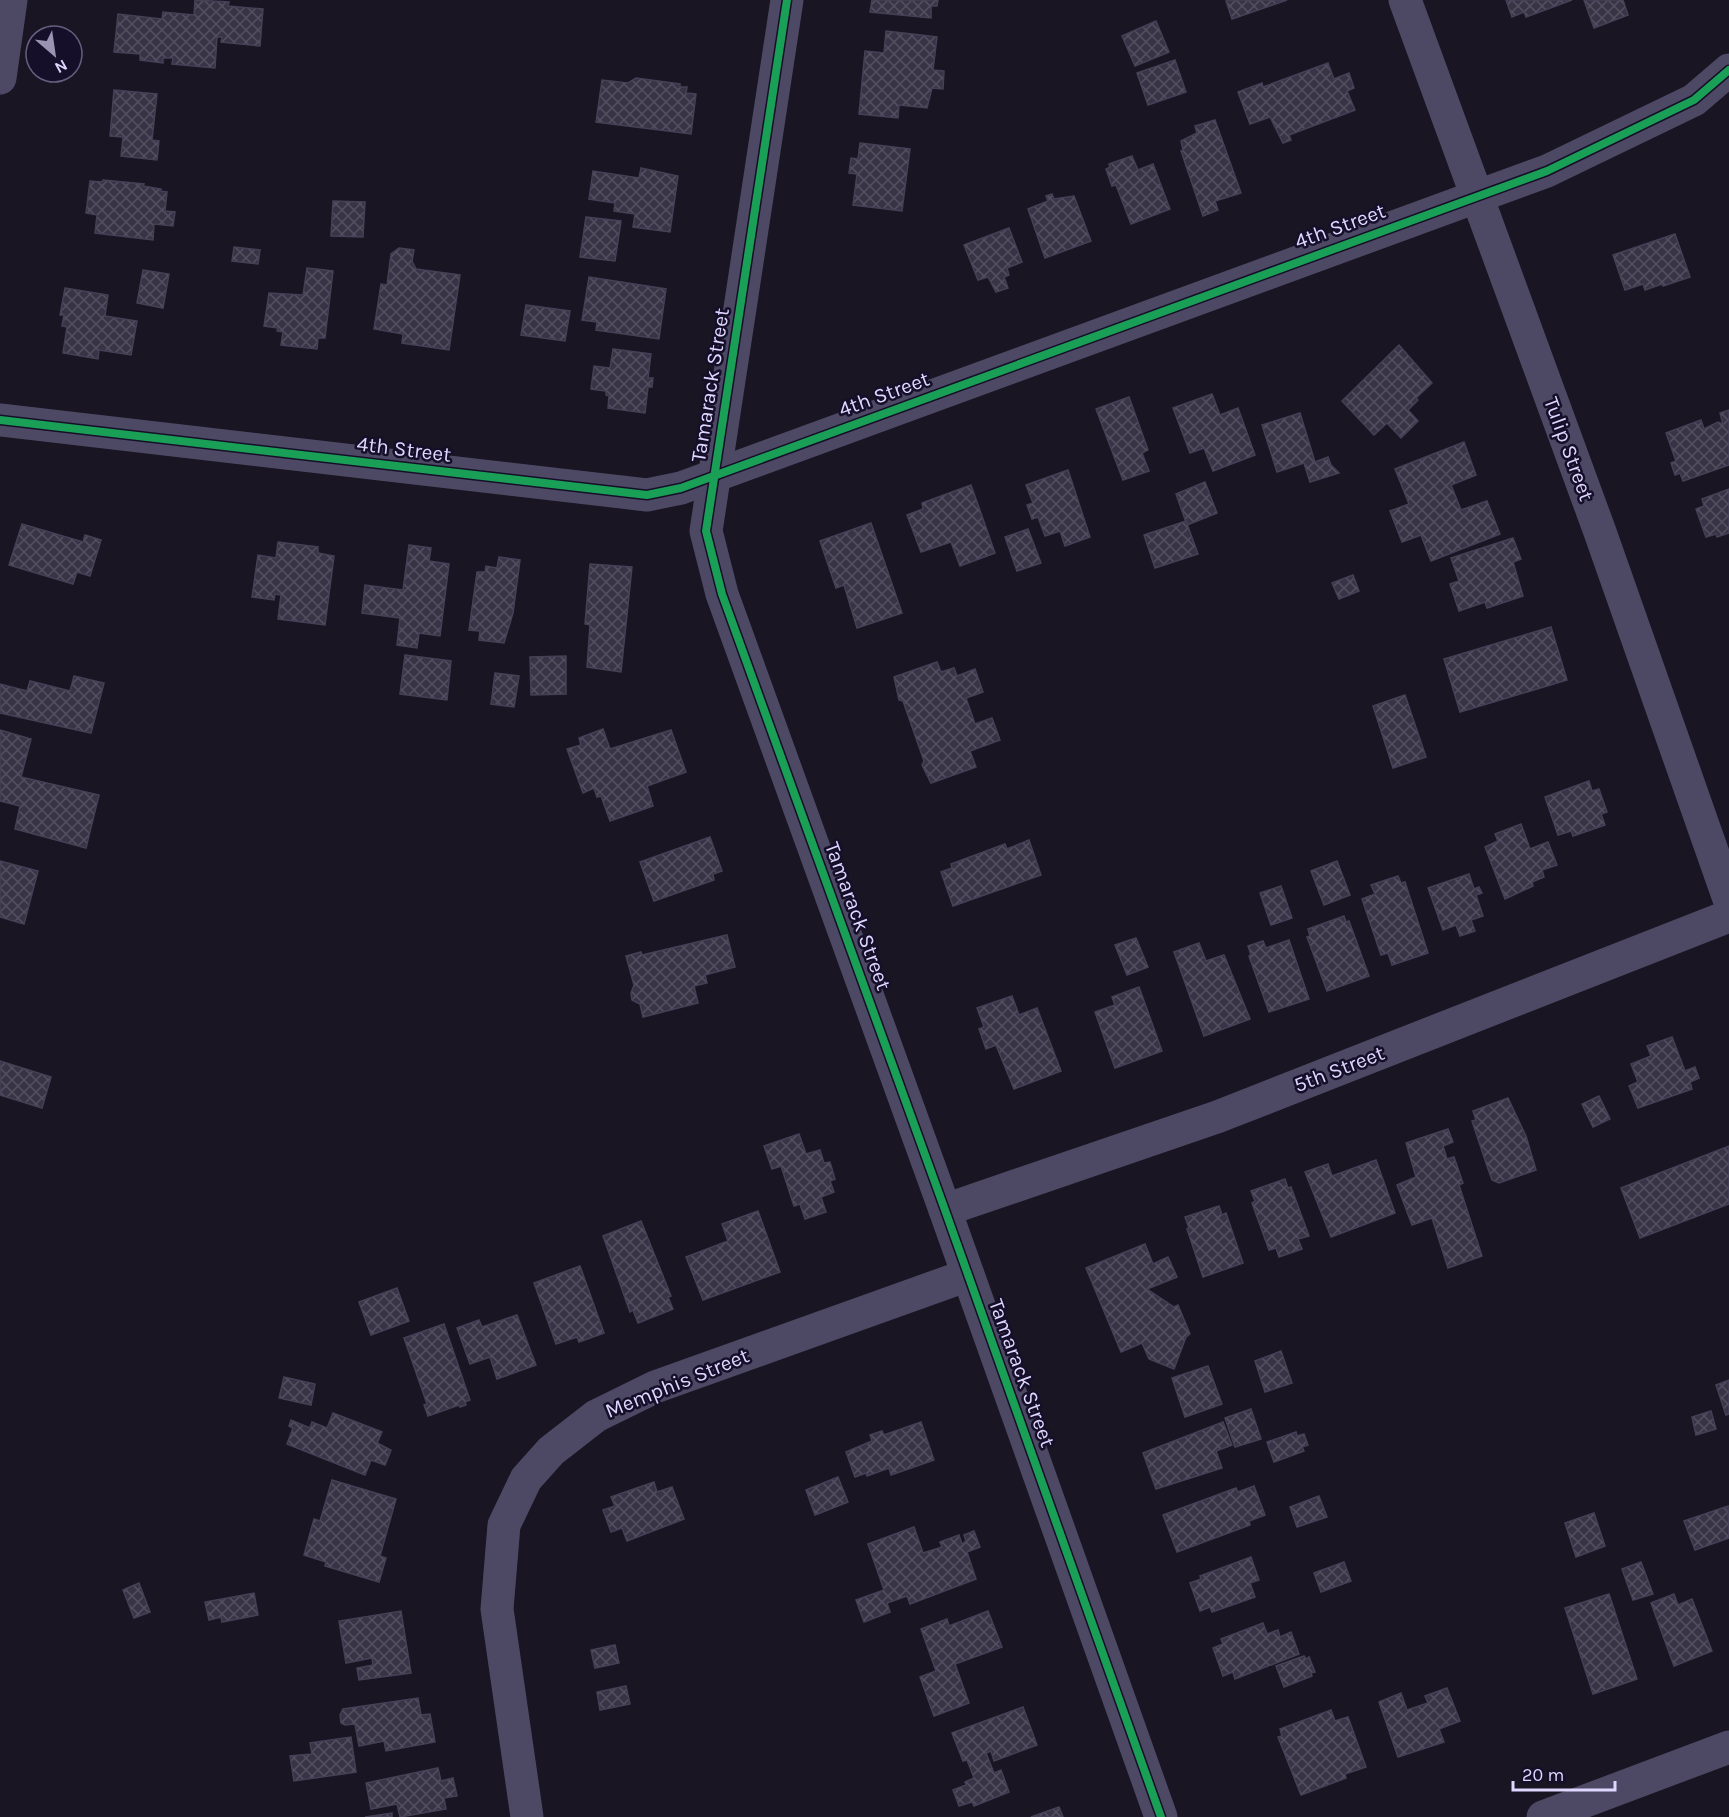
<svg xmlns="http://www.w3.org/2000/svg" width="1729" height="1817" viewBox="0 0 1729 1817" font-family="Karla,sans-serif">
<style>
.building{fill:url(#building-cross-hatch);stroke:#464057;stroke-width:1.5}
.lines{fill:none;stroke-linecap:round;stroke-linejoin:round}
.minor{stroke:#4d4964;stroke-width:33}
.tertiary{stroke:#4d4964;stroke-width:33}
.cycleway-casing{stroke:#160f29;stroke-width:11}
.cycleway{stroke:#1a9f57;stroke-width:8}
.labels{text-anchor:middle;stroke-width:5;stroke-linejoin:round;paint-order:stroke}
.street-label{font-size:21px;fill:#dfd7ff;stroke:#160f29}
</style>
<defs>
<pattern id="building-cross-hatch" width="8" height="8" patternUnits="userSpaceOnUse" patternTransform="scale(1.5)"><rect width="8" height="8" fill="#383345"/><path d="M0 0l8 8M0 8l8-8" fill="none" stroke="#545061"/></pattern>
</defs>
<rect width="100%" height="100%" fill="#191523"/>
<g class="building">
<path d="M195,0L229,2L228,6L263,9L260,46L221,42L222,37H217L215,68L172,64L173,58H163V63L140,60V54L114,52L118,14L162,19L163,12L194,15Z"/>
<path d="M872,0H938L937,6H931V18L870,12Z"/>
<path d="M1229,0H1287L1232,19L1226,1Z"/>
<path d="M1506,0H1572L1526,17L1524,12L1512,17Z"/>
<path d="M1584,0H1623L1628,15L1594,28Z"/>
<path d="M1156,21L1169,52L1135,66L1122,36Z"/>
<path d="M886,31L937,37L933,70L944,71L943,89L932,88L927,108L899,105L898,118L859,114L865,51L884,53Z"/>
<path d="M1175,60L1186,92L1148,105L1137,73Z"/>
<path d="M1328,63L1334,79L1349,73L1354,88L1347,91L1355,110L1289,135L1291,140L1283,143L1270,117L1250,124L1238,92L1262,83L1263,87Z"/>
<path d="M636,78L680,84V87H687L686,93L696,94L691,134L596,122L602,80L628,83Z"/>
<path d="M114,90L157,94L152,140L159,141L157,160L121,156L123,137L110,136Z"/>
<path d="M1215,120L1241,193L1215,201L1218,210L1203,216L1181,151L1183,150L1181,141L1197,133L1195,126Z"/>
<path d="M860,143L910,149L902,211L853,205L857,174L849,173L851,158L858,159Z"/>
<path d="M1132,156L1138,170L1153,164L1170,209L1131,224L1116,185L1112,186L1106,169L1110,167L1109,164Z"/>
<path d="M641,168L678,176L670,232L633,227L635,214L614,211L615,203L589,199L593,171L639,178Z"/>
<path d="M103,180L144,184L143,186L161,189L160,191L167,192L165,211L175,212L173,226L154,224L153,240L95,233L97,215L86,213L90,181L102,182Z"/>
<path d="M1052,194L1054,199L1074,196L1091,241L1045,258L1028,209L1048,201L1046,196Z"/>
<path d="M333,201L365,202L363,237L331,236Z"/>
<path d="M586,217L621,221L615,261L580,257Z"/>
<path d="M1009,228L1022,262L1007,268L1009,275L1004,277L1008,288L996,292L988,277L978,280L964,245Z"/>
<path d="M1675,234L1690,277L1663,286L1662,284L1645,290L1643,284L1625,290L1613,255Z"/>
<path d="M234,247L260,250L258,264L232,261Z"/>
<path d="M399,248L414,250L412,261L416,269L460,275L449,350L402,343L403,334L374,329L381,284L387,285L391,254Z"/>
<path d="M307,268L333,271L325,338H318L317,349L281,345L283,332L277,331L278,328L264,326L269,293L303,295Z"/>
<path d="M143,270L169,274L163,308L137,303Z"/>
<path d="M589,277L666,289L659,339L596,330L597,322L582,320Z"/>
<path d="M65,288L108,295L105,316L137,321L131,355L99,350L98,359L63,353L67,327L62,326L64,315H60Z"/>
<path d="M526,305L570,311L565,341L521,335Z"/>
<path d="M1399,345L1432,383L1416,398L1418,400L1408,410L1418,421L1401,438L1387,423L1374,435L1342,401Z"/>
<path d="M613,349L651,354L648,378H653L652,387H648L645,413L608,408L609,396L606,395V391L591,389L594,366L610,368Z"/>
<path d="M1212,394L1220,415L1238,408L1255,455L1213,471L1204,448L1190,453L1173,408Z"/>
<path d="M1129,397L1148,450L1142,453L1149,471L1123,480L1096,409Z"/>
<path d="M1729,410V465L1683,481L1680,473L1675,475L1671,463L1676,461L1666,433L1701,420L1704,429L1718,422L1723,424L1720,413Z"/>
<path d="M1300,413L1315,462L1328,457L1331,465L1339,473L1310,482L1304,463L1277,472L1262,425Z"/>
<path d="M1464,442L1476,475L1451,485L1461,510L1487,501L1500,534L1431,561L1421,535L1402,542L1390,511L1409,504L1395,469Z"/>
<path d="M1068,470L1090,537L1065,546L1060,531L1045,536L1038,517L1032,519L1027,505L1033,503L1026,485Z"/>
<path d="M1205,482L1217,513L1187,525L1176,494Z"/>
<path d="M971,485L995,553L960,566L951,542L921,552L907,515L923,509L922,503Z"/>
<path d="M1729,489V533L1717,537L1716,534L1706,537L1696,509L1704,506L1702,499Z"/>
<path d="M1186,521L1198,554L1155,568L1144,535Z"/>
<path d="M871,523L902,613L857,628L844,585L836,588L820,541Z"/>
<path d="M22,524L83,542L85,535L101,540L90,576L77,572L73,584L9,565Z"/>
<path d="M1028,529L1041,563L1017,571L1005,537Z"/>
<path d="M1513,538L1521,559L1513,562L1523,596L1487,608L1485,602L1459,611L1450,584L1459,581L1451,558Z"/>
<path d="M278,542L318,547V553L334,556L325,625L278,619L281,595L275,594L274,600L252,597L258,555L276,558Z"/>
<path d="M409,545L431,548L429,561L449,564L440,636L419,633L417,648L397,645L400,618L362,613L365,585L403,590Z"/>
<path d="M499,557L520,560L513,613L504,643L479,640L480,631L469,630L477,572H485L486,566L497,568Z"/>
<path d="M590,564L632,567L621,672L587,667L590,625L585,624Z"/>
<path d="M1353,575L1359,591L1339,599L1332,583Z"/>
<path d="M1551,627L1567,680L1460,712L1444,659Z"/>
<path d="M405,655L451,661L447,700L400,694Z"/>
<path d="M566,656V694L531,695L530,657Z"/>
<path d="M937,662L941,672L954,668L957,676L975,669L983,692L966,698L975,724L992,718L1000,740L970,751L976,767L931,783L922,765L924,761L903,701L899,700L894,677Z"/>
<path d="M495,673L519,676L514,707L491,704Z"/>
<path d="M74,676L104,683L91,733L0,713V684L27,691L30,681L70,691Z"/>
<path d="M1405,695L1426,757L1393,768L1373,706Z"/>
<path d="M603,729L610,749L671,730L686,772L647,786L653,806L610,821L601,796L597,797L594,788L583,793L567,749L581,745L579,738Z"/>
<path d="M0,730L31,739L21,777L99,795L86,848L15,829L20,806L0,801Z"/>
<path d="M1589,781L1592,791L1599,789L1607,812L1601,814L1605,825L1573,836L1571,831L1558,835L1545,797Z"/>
<path d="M1521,824L1530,849L1548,842L1557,865L1542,870L1544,877L1532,882L1533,886L1505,899L1485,847L1498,841L1495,834Z"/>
<path d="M710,837L722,871L713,874L714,880L654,901L640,862Z"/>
<path d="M1029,840L1041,875L953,906L941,872L952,868L951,864L1005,844L1007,849Z"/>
<path d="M0,861L38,871L24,924L0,917Z"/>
<path d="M1337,861L1350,895L1324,905L1311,871Z"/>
<path d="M1469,874L1474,889L1479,887L1482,893L1476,895L1483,916L1471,920L1475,931L1460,936L1456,925L1443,930L1428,888Z"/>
<path d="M1398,876L1401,883L1405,882L1428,953L1392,965L1388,953L1381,955L1362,899L1375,894L1371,885Z"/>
<path d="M1281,886L1292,918L1271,925L1260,893Z"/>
<path d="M1344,916L1346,922L1349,921L1369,976L1327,991L1307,937L1310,936L1308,929Z"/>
<path d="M727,935L735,967L705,975L707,983L694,986L698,1003L643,1017L640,1004L632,1000L631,993L634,985L626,956L641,952L642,955Z"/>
<path d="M1136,938L1148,967L1127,975L1115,945Z"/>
<path d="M1289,940L1309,999L1269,1012L1249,956L1251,955L1248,946L1263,941L1266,948Z"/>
<path d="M1199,943L1206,961L1224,955L1250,1019L1204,1036L1174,952Z"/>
<path d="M1139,987L1162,1051L1115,1068L1095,1012L1115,1005L1112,997Z"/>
<path d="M1012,996L1019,1015L1037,1008L1061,1071L1014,1089L996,1045L986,1049L979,1029L984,1027L977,1008Z"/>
<path d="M1672,1037L1685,1071L1695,1067L1699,1078L1690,1082L1692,1089L1638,1108L1629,1086L1638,1082L1631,1064L1651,1056L1647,1046Z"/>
<path d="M0,1061L51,1077L42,1108L0,1095Z"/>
<path d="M1599,1096L1610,1119L1593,1127L1582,1104Z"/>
<path d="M1508,1098L1526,1136L1536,1170L1499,1183L1492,1180L1487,1166L1472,1121L1476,1120L1473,1111Z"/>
<path d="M1448,1129L1453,1142L1443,1146L1447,1159L1454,1157L1463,1183L1459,1185L1482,1256L1448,1268L1432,1218L1412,1225L1397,1185L1416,1177L1406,1143Z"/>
<path d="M799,1134L806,1154L820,1150L824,1163L830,1162L835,1179L830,1181L834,1192L821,1197L826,1212L805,1219L800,1204L794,1206L781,1166L772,1169L764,1146Z"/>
<path d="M1729,1146V1204L1640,1238L1621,1188Z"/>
<path d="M1376,1160L1395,1213L1331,1237L1305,1172L1328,1164L1332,1176Z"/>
<path d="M1285,1179L1288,1188L1291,1187L1309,1236L1298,1239L1302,1249L1279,1257L1276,1248L1269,1250L1252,1203L1255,1201L1251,1191Z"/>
<path d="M1219,1206L1222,1215L1226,1213L1243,1263L1203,1277L1187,1229L1189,1228L1185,1217Z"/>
<path d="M758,1211L780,1272L703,1300L686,1257L728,1241L722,1224Z"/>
<path d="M641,1221L671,1296L668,1297L673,1309L638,1323L633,1310L630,1312L603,1236Z"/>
<path d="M1145,1244L1153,1264L1168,1257L1177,1277L1147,1289L1174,1307L1178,1305L1190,1334L1186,1337L1174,1369L1149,1359L1142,1343L1121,1352L1086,1268Z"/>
<path d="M580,1266L604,1333L579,1342L577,1337L556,1344L534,1283Z"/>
<path d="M397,1288L409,1321L371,1335L359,1302Z"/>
<path d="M517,1315L536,1365L497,1379L490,1357L470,1364L457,1328L479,1320L482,1327Z"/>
<path d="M444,1324L470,1400L465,1402L466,1405L460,1407L459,1405L428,1416L424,1405L427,1404L404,1338Z"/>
<path d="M1281,1351L1292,1383L1265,1392L1255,1361Z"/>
<path d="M1208,1366L1222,1404L1185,1417L1172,1378Z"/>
<path d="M284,1377L315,1384L311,1405L279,1398Z"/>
<path d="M1729,1380V1414L1726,1415L1716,1385Z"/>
<path d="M1251,1409L1261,1439L1235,1447L1225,1418Z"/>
<path d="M1711,1411L1716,1429L1696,1435L1692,1417Z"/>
<path d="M333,1413L382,1432L377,1443L391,1450L385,1465L371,1460L365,1475L287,1444L293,1428L289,1426L291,1420L310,1428L312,1422L327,1428Z"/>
<path d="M921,1422L934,1460L891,1475L889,1468L867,1476L866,1473L855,1477L846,1452L872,1441L870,1435L882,1431L884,1435Z"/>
<path d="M1223,1422L1232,1445L1216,1451L1222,1468L1156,1489L1143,1453Z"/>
<path d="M1296,1432L1297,1436L1304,1434L1308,1445L1302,1447L1304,1451L1274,1462L1267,1442Z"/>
<path d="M838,1477L848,1502L815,1515L806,1490Z"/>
<path d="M332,1480L396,1499L380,1556L386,1558L379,1582L325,1566L326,1562L304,1555L314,1519L320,1521Z"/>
<path d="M654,1482L657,1492L672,1487L684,1519L627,1541L622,1528L611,1532L603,1510L615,1506L611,1497Z"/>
<path d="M1254,1486L1265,1515L1249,1521L1250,1525L1177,1552L1163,1515L1236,1488L1238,1492Z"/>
<path d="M1319,1496L1327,1517L1297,1527L1290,1507Z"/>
<path d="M1728,1506L1729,1538L1695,1550L1684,1521Z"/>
<path d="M1594,1513L1605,1546L1576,1557L1565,1523Z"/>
<path d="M914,1527L923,1553L942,1547L940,1542L959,1535L962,1544L966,1541L964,1535L974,1531L980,1547L967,1552L976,1579L910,1604L907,1596L887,1603L890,1612L864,1622L856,1600L884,1590L868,1544Z"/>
<path d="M1251,1557L1259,1580L1250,1583L1255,1597L1212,1612L1210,1607L1200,1611L1190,1583L1201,1579L1200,1576Z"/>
<path d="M1344,1562L1351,1581L1321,1592L1314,1573Z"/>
<path d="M1641,1562L1653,1594L1633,1600L1622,1569Z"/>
<path d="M139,1583L150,1612L134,1618L123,1590Z"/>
<path d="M254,1593L258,1615L222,1622L221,1617L209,1620L205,1602Z"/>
<path d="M1609,1594L1637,1679L1593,1694L1565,1608Z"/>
<path d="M1674,1594L1678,1605L1692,1599L1712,1651L1674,1666L1651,1603Z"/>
<path d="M401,1611L411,1673L359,1680L357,1668L373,1665L372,1658L346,1663L339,1621Z"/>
<path d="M988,1611L1002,1647L955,1664L969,1703L934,1716L920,1677L936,1671L921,1629L947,1619L949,1626Z"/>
<path d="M1263,1623L1267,1634L1278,1630L1280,1637L1291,1632L1299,1654L1235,1679L1233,1672L1223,1676L1213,1648L1223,1644L1221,1639Z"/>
<path d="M615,1645L619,1663L595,1668L591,1650Z"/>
<path d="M1304,1656L1306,1659L1309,1657L1315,1672L1311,1673L1312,1676L1284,1687L1276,1666Z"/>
<path d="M626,1686L630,1704L600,1710L597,1692Z"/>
<path d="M1447,1688L1460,1721L1439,1729L1444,1742L1398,1757L1379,1702L1401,1693L1407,1710L1428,1703L1425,1696Z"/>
<path d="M418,1698L421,1715L430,1714L435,1742L386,1751L384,1741L359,1746L355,1724L345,1725L341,1723L340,1715L343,1709Z"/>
<path d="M1023,1707L1037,1745L994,1761L991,1751L986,1753L994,1773L1001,1770L1009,1792L974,1806L972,1802L959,1806L953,1790L966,1785L965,1782L974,1778L967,1760L963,1761L952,1733Z"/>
<path d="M1331,1710L1335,1721L1348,1717L1366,1767L1345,1774L1346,1778L1301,1795L1278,1737L1282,1736L1280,1729Z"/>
<path d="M351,1737L356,1772L294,1781L290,1756L312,1754L310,1743Z"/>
<path d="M438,1768L441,1781L453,1778L457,1796L444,1798L446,1809L400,1817L397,1804L371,1809L366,1783Z"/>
<path d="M1059,1807L1063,1817H1031Z"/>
<path d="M392,1813V1817H365Z"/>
</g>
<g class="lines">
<g class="minor">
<path d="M787,0L706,531L722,594L945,1210L1161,1817"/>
<path d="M0,420L647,495L681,488L1547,171L1694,100L1729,70"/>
<path d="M945,1210L1217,1117L1729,916"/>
<path d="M527,1817L497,1609L504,1525L526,1479L551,1451L596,1416L655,1387L968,1275"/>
<path d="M1543,1817L1729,1747"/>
</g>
<g class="tertiary">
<path d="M1405,0L1600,532L1729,899"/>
<path d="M0,78L11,0"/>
</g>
<g class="cycleway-casing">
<g id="cycleway">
<path d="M787,0L706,531L722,594L945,1210L1161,1817"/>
<path d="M0,420L647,495L681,488L1547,171L1694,100L1729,70"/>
</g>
</g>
<use href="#cycleway" class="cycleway"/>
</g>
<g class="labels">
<g class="street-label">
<text transform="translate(1340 226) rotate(-20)" y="7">4th Street</text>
<text transform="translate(710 385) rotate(-81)" y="7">Tamarack Street</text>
<text transform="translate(884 394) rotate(-20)" y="7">4th Street</text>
<text transform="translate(404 449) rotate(7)" y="7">4th Street</text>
<text transform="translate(1569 449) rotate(70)" y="7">Tulip Street</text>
<text transform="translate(858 916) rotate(70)" y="7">Tamarack Street</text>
<text transform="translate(1339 1069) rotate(-21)" y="7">5th Street</text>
<text transform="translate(1022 1373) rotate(70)" y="7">Tamarack Street</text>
<text transform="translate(677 1383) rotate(-22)" y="7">Memphis Street</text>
</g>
</g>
<g transform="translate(54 54) rotate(151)"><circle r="28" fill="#160f29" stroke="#665f7f" stroke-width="1.5"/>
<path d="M0-4.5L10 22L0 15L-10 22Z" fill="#9a93b2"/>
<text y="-9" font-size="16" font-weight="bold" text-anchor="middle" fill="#dfd7ff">N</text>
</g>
<path d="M1513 1781v9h102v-9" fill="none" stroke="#dfd7ff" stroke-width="3"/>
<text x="1522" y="1781" font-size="18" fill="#dfd7ff" stroke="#160f29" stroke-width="4.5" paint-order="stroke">20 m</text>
</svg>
